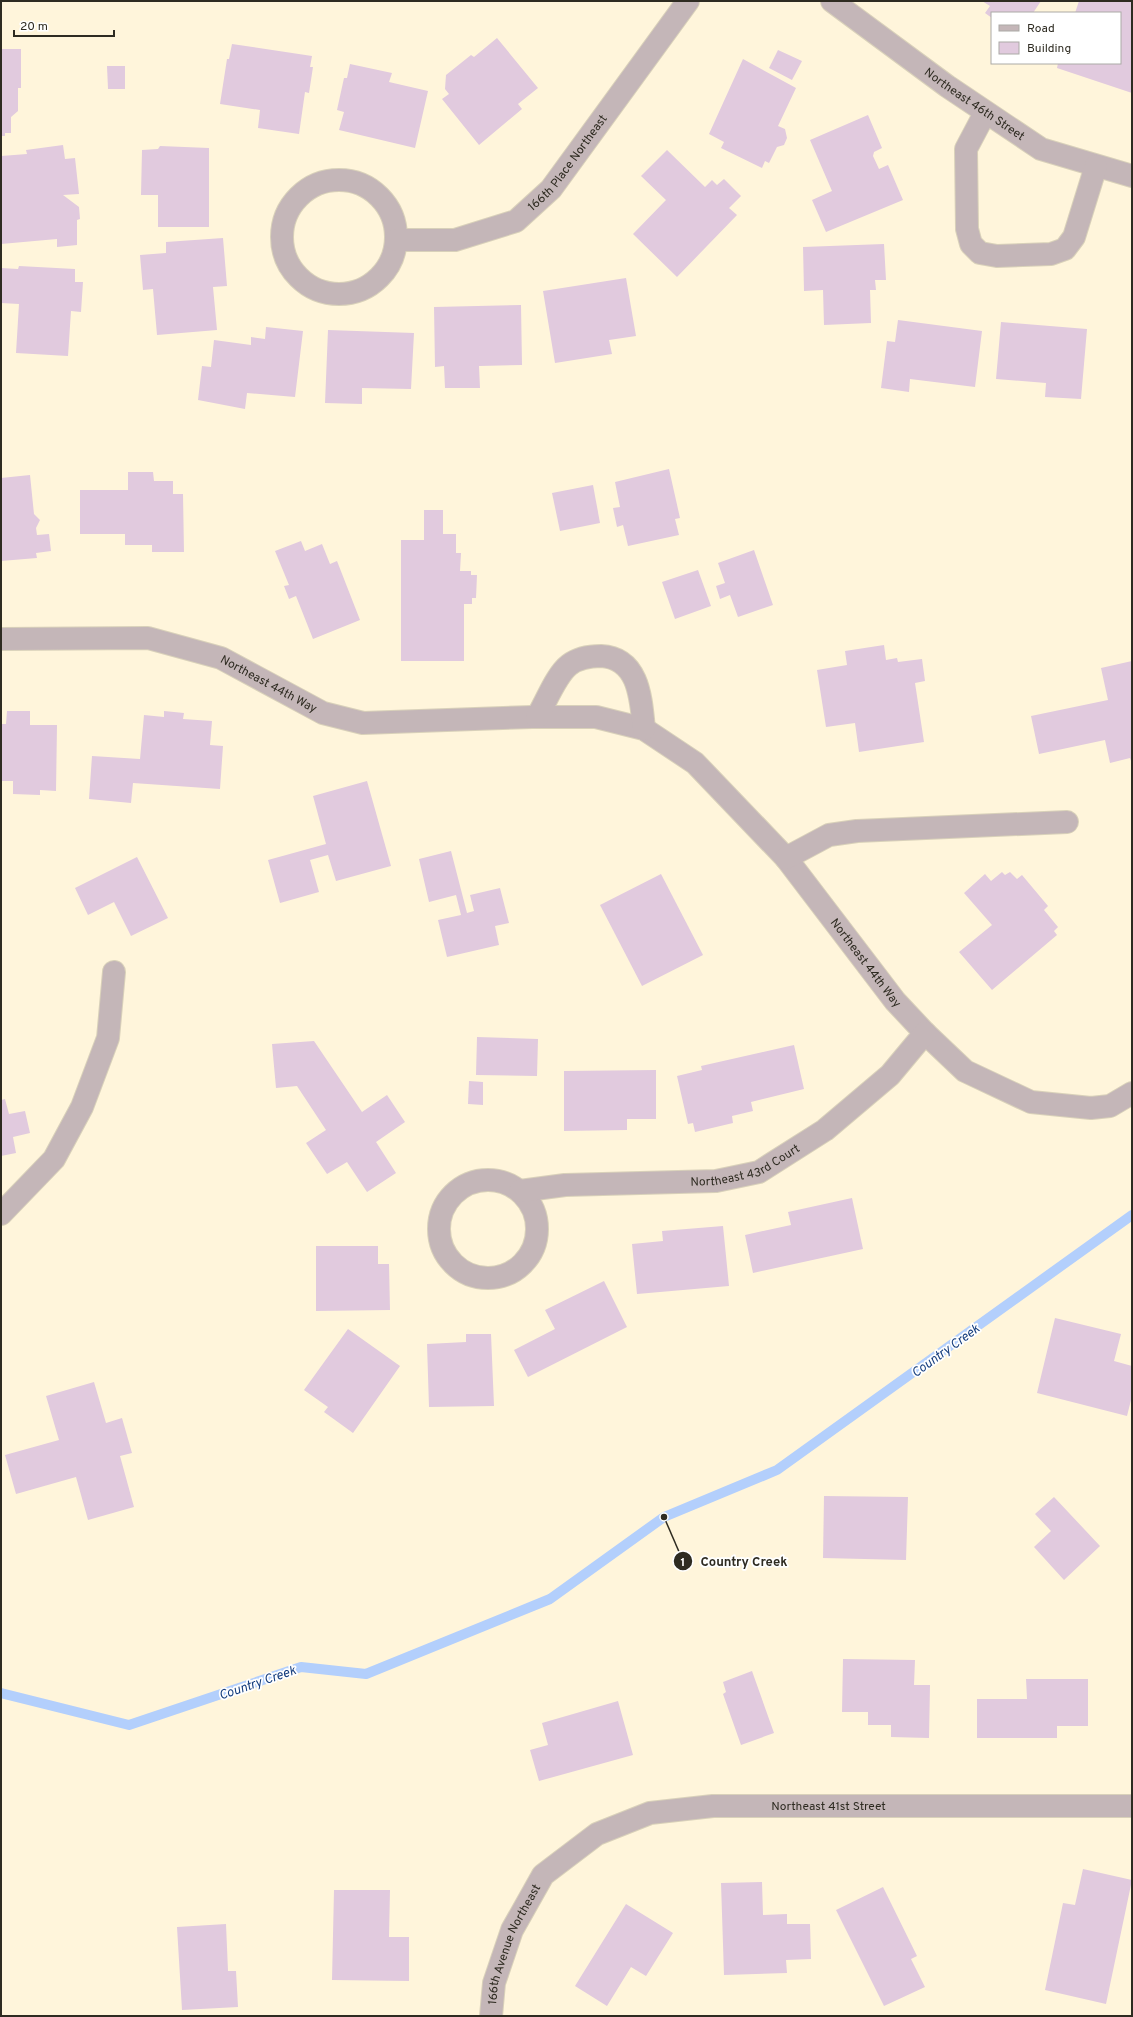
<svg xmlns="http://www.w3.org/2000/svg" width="1133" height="2017" viewBox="0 0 1133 2017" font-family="Overpass,sans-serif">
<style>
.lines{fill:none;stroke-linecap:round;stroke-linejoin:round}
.stream{stroke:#b3cffc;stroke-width:10}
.building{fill:#e1cade}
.minor-casing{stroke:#d9d1ba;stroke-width:24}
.minor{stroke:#c4b6b8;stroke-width:22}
.labels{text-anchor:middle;stroke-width:3.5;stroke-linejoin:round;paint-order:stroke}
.street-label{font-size:12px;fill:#2e2b21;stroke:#fff}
.water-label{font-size:13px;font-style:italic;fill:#163e7e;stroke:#fff}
.leader{fill:none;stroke:#2e2b21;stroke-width:1.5}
.callout-dot{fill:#2e2b21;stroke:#fff;stroke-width:1.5}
.mark-label{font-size:12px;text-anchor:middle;font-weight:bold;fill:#fff}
.callout-label{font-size:13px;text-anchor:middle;font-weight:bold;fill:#2e2b21;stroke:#fff;stroke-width:3.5;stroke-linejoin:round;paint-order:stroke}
</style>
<rect width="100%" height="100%" fill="#fff5db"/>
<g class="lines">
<path class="stream" d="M1,1693L129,1725L301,1667L366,1674L550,1599L664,1517L777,1470L1132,1215"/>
</g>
<g class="building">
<path d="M982,1H1041L1033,13H992V18L985,13L990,6Z"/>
<path d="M1079,1H1131L1132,93L1057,68L1058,63H1120V13H1075Z"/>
<path d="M497,38L538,88L518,104L522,109L479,145L442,99L449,94L445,89L446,75L471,55L474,57Z"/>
<path d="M232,44L312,56L310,67H313L309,93L305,92L299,134L258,128L260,110L220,104L227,59H229Z"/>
<path d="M1,49H21V88H18V111L11,117V133H5V136H1Z"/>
<path d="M778,50L802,61L792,80L769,68Z"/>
<path d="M743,59L796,88L778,126L785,129L787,138L784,145L777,147L769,163L765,161L762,168L721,148L724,142L709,134Z"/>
<path d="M350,64L392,73L389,82L428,91L415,148L339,130L344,112L337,110L344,78H347Z"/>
<path d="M107,66H125V89H108Z"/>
<path d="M868,115L882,148L874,152L873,156L879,169L888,165L903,200L826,232L812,200L832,191L810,140Z"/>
<path d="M63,145L65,159L75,158L79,194L63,195L79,207L80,219L77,220V245L57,247V239L1,244V156L27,154L26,150Z"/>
<path d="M160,146L209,148V227H158V195H141L142,150L158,149Z"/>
<path d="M667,150L705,187L712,180L717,185L724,179L741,196L729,208L737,215L677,277L633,234L666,200L641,176Z"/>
<path d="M223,238L227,286L213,287L217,330L157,335L153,289L143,290L140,255L166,253V242Z"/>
<path d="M884,244L886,280H875L876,290H870L871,323L824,325L823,290L804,291L803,247Z"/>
<path d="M19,266L75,269V282H83L81,312L71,311L68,356L16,353L19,304L1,303V268L18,269Z"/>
<path d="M626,278L636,336L609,340L612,354L555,363L543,291Z"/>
<path d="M521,305L522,365L479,366L480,388H445L444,366L435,367L434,307Z"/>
<path d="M898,320L982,331L975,387L910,379L909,392L881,388L887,341L895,342Z"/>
<path d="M1001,322L1087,329L1081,399L1045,397L1046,383L996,379Z"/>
<path d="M266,327L303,331L295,397L247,393L245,409L198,400L202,366L211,367L214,340L251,345V337L265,339Z"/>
<path d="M328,330L414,333L411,389L362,388V404L325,403Z"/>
<path d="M669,469L680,518L675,519L679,535L628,546L623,525L617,527L613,508L620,507L615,482Z"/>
<path d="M128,472H153L154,481H173V494H183L184,552H152V545H125V534H80V490H128Z"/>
<path d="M30,475L34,514L40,520L36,528L37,535L49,534L51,551L36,553L37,558L1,561V478Z"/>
<path d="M593,485L600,523L560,531L552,493Z"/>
<path d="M424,510H443V534H456V553H461L460,571H471V575H477L476,598H472V604H464V661H401V540H424Z"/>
<path d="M301,541L305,551L322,544L330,564L337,561L360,620L313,639L296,596L289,599L284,586L289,585L275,551Z"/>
<path d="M754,550L773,605L738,617L730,595L720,599L716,586L725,583L718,563Z"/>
<path d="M698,570L711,606L675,619L662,582Z"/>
<path d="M884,645L886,660L897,658L898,662L922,659L925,681L915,683L924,742L859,752L855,723L826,727L817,670L847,665L845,651Z"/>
<path d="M1132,661V764L1130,758L1110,763L1105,740L1039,754L1031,716L1108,700L1101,668Z"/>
<path d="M7,711H30V725H57L56,791L40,790V795L13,794V781H1V724H6Z"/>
<path d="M164,711L184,713L183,719L212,721L210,745L223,746L220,789L133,783L131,803L89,799L92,756L140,759L144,715L164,717Z"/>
<path d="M367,781L391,866L336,881L328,855L310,860L319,892L280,903L268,860L326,844L313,796Z"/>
<path d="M451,851L467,913L474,911L470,895L500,888L509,923L495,926L499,945L447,957L438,920L461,915L456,895L429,902L419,859Z"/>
<path d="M137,857L168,918L131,936L114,902L88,915L75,888Z"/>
<path d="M1002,872L1005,875L1010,872L1017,879L1022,875L1048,906L1044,910L1058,927L1054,931L1057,935L992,990L959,952L992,925L964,893L985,874L991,881Z"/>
<path d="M661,874L703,955L642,986L600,905Z"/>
<path d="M477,1037L538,1039L537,1076L476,1075Z"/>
<path d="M314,1041L362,1112L387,1095L405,1122L376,1142L396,1173L367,1192L347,1162L327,1174L306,1143L326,1130L297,1086L276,1088L272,1044Z"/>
<path d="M794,1045L804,1089L751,1102L753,1111L732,1116L733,1123L695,1132L693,1123L688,1124L677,1076L702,1070L701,1066Z"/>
<path d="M656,1070V1119H627V1130L564,1131V1071Z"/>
<path d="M469,1081L483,1082V1105L468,1104Z"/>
<path d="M5,1099L9,1114L25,1111L30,1133L13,1137L16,1153L1,1156V1100Z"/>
<path d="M852,1198L863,1249L753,1273L745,1235L791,1225L788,1212Z"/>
<path d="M723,1226L729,1286L637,1294L632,1244L663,1241L662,1231Z"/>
<path d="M316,1246H378V1264H389L390,1310L316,1311Z"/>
<path d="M604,1281L627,1327L528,1377L514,1350L555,1329L545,1310Z"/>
<path d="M1055,1318L1121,1334L1114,1361L1132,1366V1396L1127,1416L1037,1393Z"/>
<path d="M348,1329L400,1366L353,1433L324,1412L328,1407L304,1390Z"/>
<path d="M466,1334H491L494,1406L429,1407L427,1344L466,1342Z"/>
<path d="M94,1382L106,1423L122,1418L132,1453L120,1456L134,1507L88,1520L76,1477L16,1494L5,1455L59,1440L46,1396Z"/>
<path d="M824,1496L908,1497L906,1560L823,1558Z"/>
<path d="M1054,1497L1100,1546L1064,1580L1034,1547L1051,1531L1035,1514Z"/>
<path d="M843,1659L915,1660L914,1685H930L929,1738L891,1737V1725H868V1712H842Z"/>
<path d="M752,1671L774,1733L741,1745L723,1694L726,1692L723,1682Z"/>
<path d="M1026,1679H1088V1726H1057V1738H977V1699H1027Z"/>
<path d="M618,1701L633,1755L539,1781L530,1750L548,1745L542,1723Z"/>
<path d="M1083,1869L1132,1880L1106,2004L1045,1990L1063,1903L1075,1905Z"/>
<path d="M762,1882L763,1915L787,1914V1924H810L811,1959L786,1960L787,1973L724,1975L721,1883Z"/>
<path d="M883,1887L917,1956L911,1959L925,1987L884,2006L836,1910Z"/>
<path d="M334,1890H390L389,1937H409V1981L332,1980Z"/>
<path d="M626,1904L673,1933L646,1976L631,1967L607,2006L575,1986Z"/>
<path d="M226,1924L228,1971H236L238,2007L182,2010L177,1927Z"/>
</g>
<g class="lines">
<g class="minor-casing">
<g id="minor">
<path id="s1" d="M832,1L947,86L1041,149L1132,176"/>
<path d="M985,113L966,149L967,229L971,244L980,253L997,256L1051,254L1065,249L1074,237L1096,166"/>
<circle cx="339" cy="237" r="57"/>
<path id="s2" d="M396,240H455L516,221L551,189L688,1"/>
<path id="s3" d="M1,639L148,638L221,658L323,713L363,723L532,717H596L644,729L695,763L786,858L895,1001L925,1033L965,1071L1031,1102L1091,1108L1110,1106L1132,1093"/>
<path d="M537,717C546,702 556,675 569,665C578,658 589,656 601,656C640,658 641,701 644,729"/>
<path d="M786,858L829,835L857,831L1067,822"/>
<circle cx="488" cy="1229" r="49"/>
<path id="s4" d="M520,1191L565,1185L716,1181L759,1172L825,1130L890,1075L925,1033"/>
<path d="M1,1214L54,1159L82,1107L108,1038L114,972"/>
<path id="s5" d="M491,2016L494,1983L512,1930L543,1875L597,1834L650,1813L713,1806H1132"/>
</g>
</g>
<use href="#minor" class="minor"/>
</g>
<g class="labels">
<g class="street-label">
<text dy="4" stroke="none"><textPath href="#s1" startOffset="176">Northeast 46th Street</textPath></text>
<text dy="4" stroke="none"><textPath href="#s2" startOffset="201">166th Place Northeast</textPath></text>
<text dy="4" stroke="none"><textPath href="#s3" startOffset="277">Northeast 44th Way</textPath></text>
<text dy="4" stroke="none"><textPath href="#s3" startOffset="987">Northeast 44th Way</textPath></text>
<text dy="4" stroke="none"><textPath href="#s4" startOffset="229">Northeast 43rd Court</textPath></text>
<text dy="4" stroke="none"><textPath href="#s5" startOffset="456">Northeast 41st Street</textPath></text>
<text dy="4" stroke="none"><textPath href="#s5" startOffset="76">166th Avenue Northeast</textPath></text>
</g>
<g class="water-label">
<text transform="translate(945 1350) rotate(-36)" y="5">Country Creek</text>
<text transform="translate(257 1682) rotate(-19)" y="5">Country Creek</text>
</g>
</g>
<path class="leader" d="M664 1517L683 1561"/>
<g class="callout-dot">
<circle cx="664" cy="1517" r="4"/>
<circle cx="683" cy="1561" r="10"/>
</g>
<g class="mark-label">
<text x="683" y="1566">1</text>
</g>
<g class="callout-label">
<text x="744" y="1566">Country Creek</text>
</g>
<rect width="1133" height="2017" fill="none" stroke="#2e2b21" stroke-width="4"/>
<rect x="991" y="12" width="130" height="52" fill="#ffffff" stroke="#abaaa6"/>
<rect x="999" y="25" width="20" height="6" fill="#c4b6b8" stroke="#abaaa6"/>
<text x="1027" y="32" font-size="12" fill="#2e2b21">Road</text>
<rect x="999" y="42" width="20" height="12" fill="#e1cade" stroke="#abaaa6"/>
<text x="1027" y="52" font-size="12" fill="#2e2b21">Building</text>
<path d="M14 30v6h100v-6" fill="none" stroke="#2e2b21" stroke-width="2"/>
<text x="20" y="30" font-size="12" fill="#2e2b21" stroke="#ffffff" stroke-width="3" paint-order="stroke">20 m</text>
</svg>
